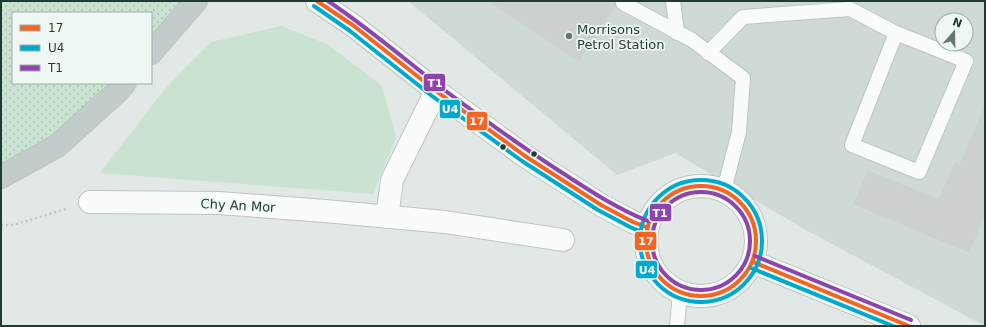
<svg xmlns="http://www.w3.org/2000/svg" width="986" height="327" viewBox="0 0 986 327" font-family="'DejaVu Sans',sans-serif">
<style>
.built{fill:#cfd9d5;fill-rule:evenodd}
.grass{fill:url(#grass-dots)}
.park{fill:#c9e2d2}
.building{fill:#ccd1cf;stroke:#cad1ce}
.lines{fill:none;stroke-linecap:round;stroke-linejoin:round}
.service-casing{stroke:#bec5c2;stroke-width:16}
.minor-casing{stroke:#bec5c2;stroke-width:24}
.tertiary-casing{stroke:#bec5c2;stroke-width:24}
.trunk-casing{stroke:#bbc5c2;stroke-width:24}
.path{stroke:#bfc8c5;stroke-width:2.5;stroke-dasharray:2 3;stroke-linecap:butt}
.service{stroke:#fafcfb;stroke-width:14}
.minor{stroke:#fafcfb;stroke-width:22}
.tertiary{stroke:#fafcfb;stroke-width:22}
.trunk{stroke:#c2ccca;stroke-width:22}
.bus-1-casing{stroke:#eff7f3;stroke-width:7}
.bus-2-casing{stroke:#eff7f3;stroke-width:7}
.bus-3-casing{stroke:#eff7f3;stroke-width:7}
.bus-1{stroke:#f26522;stroke-width:4}
.bus-2{stroke:#00a9ce;stroke-width:4}
.bus-3{stroke:#8e44ad;stroke-width:4}
.poi-dot{fill:#637873;stroke:#eff7f3;stroke-width:1.5}
.bus-dot{fill:#1f3b35;stroke:#eff7f3;stroke-width:1.5}
.labels{text-anchor:middle;stroke-width:3.5;stroke-linejoin:round;paint-order:stroke}
.poi-label{font-size:13px;fill:#1f3b35;stroke:#eff7f3;text-anchor:start}
.street-label{font-size:13px;fill:#1f3b35;stroke:#eff7f3}
.line-badge{stroke:#eff7f3;stroke-width:1.5}
.badge-label{font-size:11px;text-anchor:middle;font-weight:bold;fill:#fff}
</style>
<defs>
<pattern id="grass-dots" width="8" height="8" patternUnits="userSpaceOnUse"><rect width="8" height="8" fill="#c9e2d2"/><path d="M2 2h.1M6 6h.1" fill="none" stroke="#acc3b5" stroke-width="1.8" stroke-linecap="round"/></pattern>
</defs>
<rect width="100%" height="100%" fill="#e1e8e5"/>
<path class="built" d="M408,1H985V326L804,229L675,153L617,175ZM942,20H966V44H942Z"/>
<path class="grass" d="M1,1H196L151,53V13H13V83H125L1,175Z"/>
<path class="park" d="M281,26L327,44L382,86L396,137L373,194L100,173L165,89L211,42Z"/>
<g class="building">
<path d="M489,1H615V6L579,61Z"/>
<path d="M985,107V213L969,252L854,204L868,171L939,200L955,163L960,165Z"/>
</g>
<g class="lines">
<g class="service-casing">
<g id="service">
<path d="M673,1L677,33"/>
<path d="M623,3L692,40L743,78L739,132L724,190"/>
<path d="M708,53L743,17L850,9L896,33L966,61L919,172L852,145L896,33"/>
<path d="M677,326L680,293"/>
</g>
</g>
<g class="minor-casing">
<g id="minor">
<path d="M90,202L219,203L325,211L445,222L563,240"/>
<path d="M387,217L392,180L436,91"/>
</g>
</g>
<g class="tertiary-casing">
<g id="tertiary">
<path d="M317,1L354,26L436,91L525,156L601,205L633,222L646,227"/>
<circle cx="701" cy="241" r="55"/>
<path d="M753,262L909,326"/>
</g>
</g>
<g class="trunk-casing">
<g id="trunk">
<path d="M151,53L196,1"/>
<path d="M1,177L57,146L117,92L125,83"/>
</g>
</g>
<path class="path" d="M1,225H13L66,209"/>
<use href="#service" class="service"/>
<use href="#minor" class="minor"/>
<use href="#tertiary" class="tertiary"/>
<use href="#trunk" class="trunk"/>
<g class="bus-1-casing">
<g id="bus-1">
<path d="M317,1L354,26L436,91L525,156L601,205L633,222L646,227"/>
<circle cx="701" cy="241" r="55"/>
<path d="M753,262L909,326"/>
</g>
</g>
<g class="bus-2-casing">
<g id="bus-2">
<path d="M314,6L350,31L432,96L522,161L598,210L630,227L644,233"/>
<circle cx="701" cy="241" r="61"/>
<path d="M751,268L893,326"/>
</g>
</g>
<g class="bus-3-casing">
<g id="bus-3">
<path d="M328,1C367,27 402,57 439,86C479,116 519,145 561,172C589,190 617,209 648,221"/>
<circle cx="701" cy="241" r="49"/>
<path d="M755,256L911,320"/>
</g>
</g>
<use href="#bus-1" class="bus-1"/>
<use href="#bus-2" class="bus-2"/>
<use href="#bus-3" class="bus-3"/>
</g>
<circle class="poi-dot" cx="569" cy="36" r="4"/>
<g class="bus-dot">
<circle cx="503" cy="147" r="3.5"/>
<circle cx="534" cy="154" r="3.5"/>
</g>
<g class="labels">
<g class="poi-label">
<text x="577" y="34">Morrisons<tspan x="577" dy="15">Petrol Station</tspan></text>
</g>
<g class="street-label">
<text transform="translate(238 205) rotate(3)" y="5">Chy An Mor</text>
</g>
</g>
<g class="line-badge">
<rect x="423" y="73" width="23" height="19" rx="4" fill="#8e44ad"/>
<rect x="439" y="99" width="22" height="20" rx="4" fill="#00a9ce"/>
<rect x="466" y="111" width="22" height="20" rx="4" fill="#f26522"/>
<rect x="649" y="203" width="23" height="19" rx="4" fill="#8e44ad"/>
<rect x="634" y="231" width="23" height="20" rx="4" fill="#f26522"/>
<rect x="635" y="260" width="23" height="19" rx="4" fill="#00a9ce"/>
</g>
<g class="badge-label">
<text x="435" y="87">T1</text>
<text x="450" y="113">U4</text>
<text x="477" y="125">17</text>
<text x="660" y="217">T1</text>
<text x="646" y="245">17</text>
<text x="647" y="274">U4</text>
</g>
<rect width="986" height="327" fill="none" stroke="#1f3b35" stroke-width="4"/>
<rect x="12" y="12" width="140" height="72" fill="#eff7f3" stroke="#9caca7"/>
<rect x="20" y="25" width="20" height="6" fill="#f26522" stroke="#9caca7"/>
<text x="48" y="32" font-size="12" fill="#1f3b35">17</text>
<rect x="20" y="45" width="20" height="6" fill="#00a9ce" stroke="#9caca7"/>
<text x="48" y="52" font-size="12" fill="#1f3b35">U4</text>
<rect x="20" y="65" width="20" height="6" fill="#8e44ad" stroke="#9caca7"/>
<text x="48" y="72" font-size="12" fill="#1f3b35">T1</text>
<g transform="translate(954 32) rotate(20)"><circle r="19" fill="#eff7f3" stroke="#9caca7"/>
<path d="M0-3L7 15L0 10L-7 15Z" fill="#637873"/>
<text y="-6" font-size="11" font-weight="bold" text-anchor="middle" fill="#1f3b35">N</text>
</g>
</svg>
